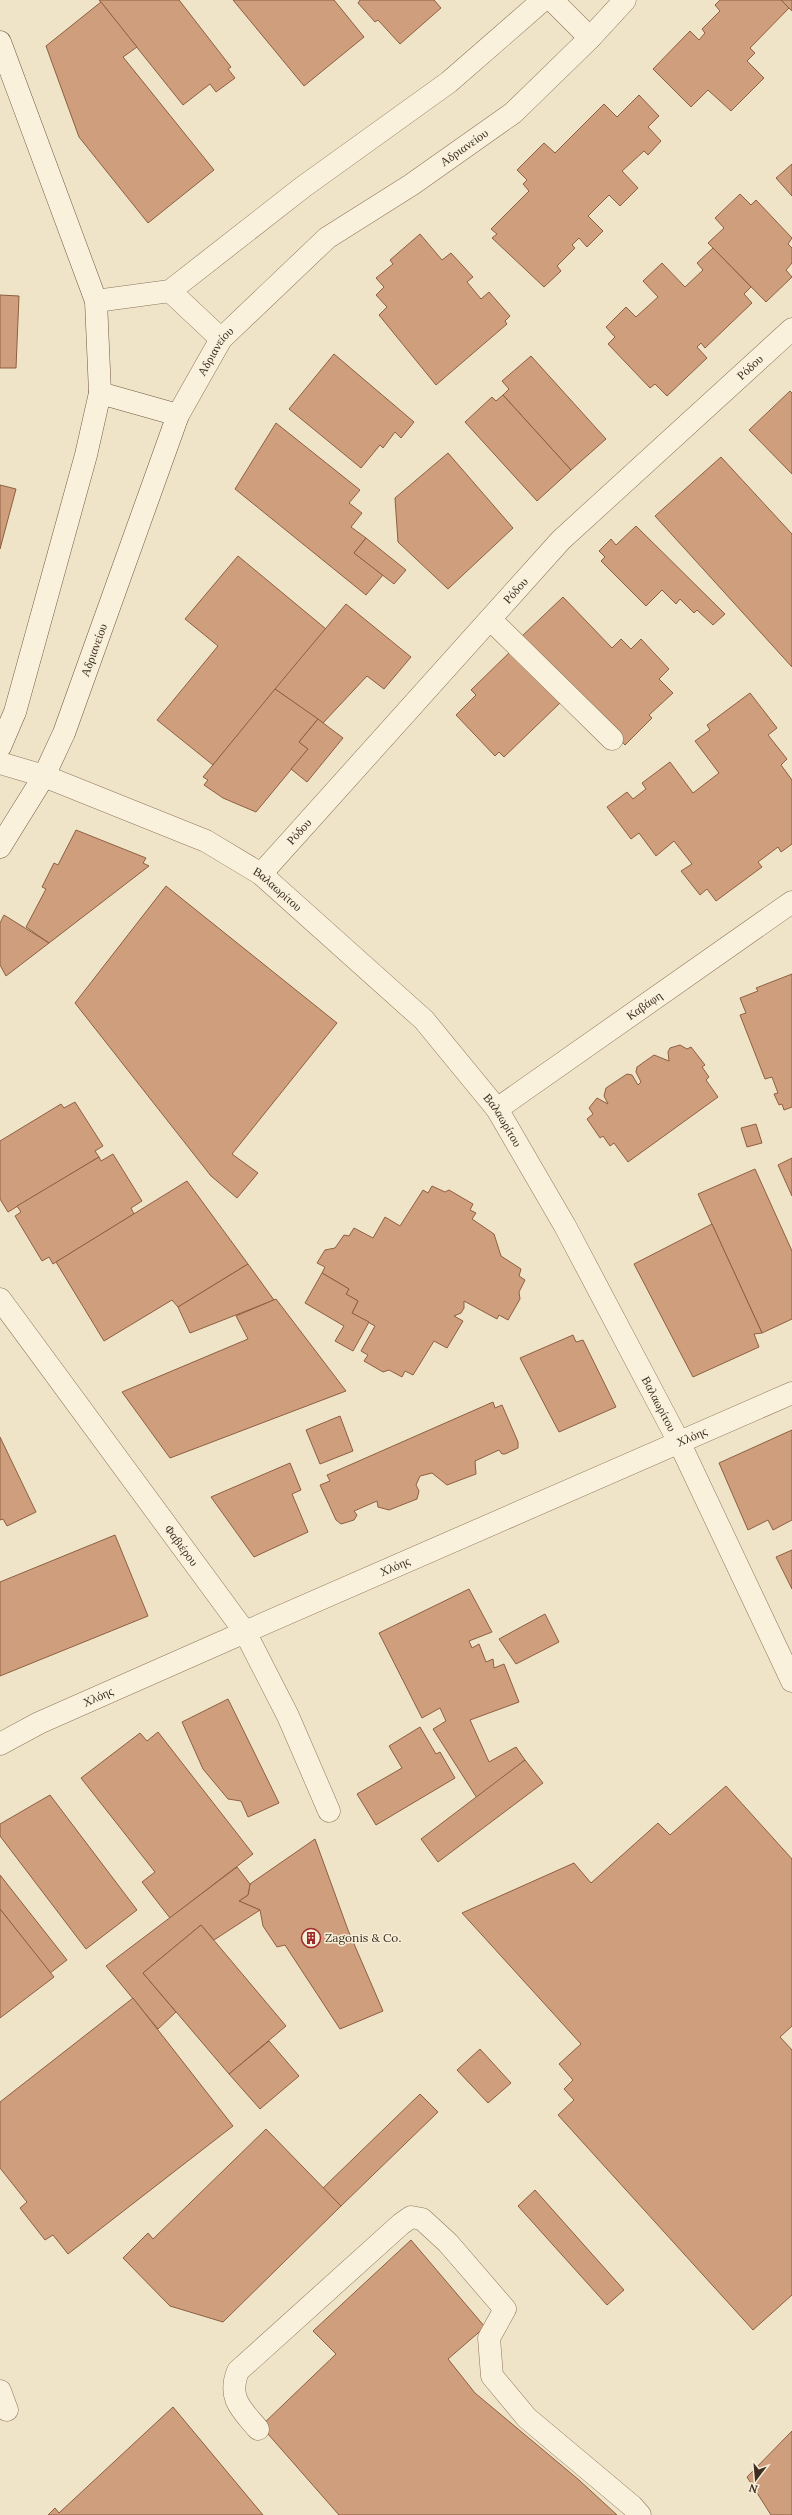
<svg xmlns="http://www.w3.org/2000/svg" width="792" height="2515" viewBox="0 0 792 2515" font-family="Lora,serif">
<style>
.building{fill:#cf9f7d;stroke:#8d5f41}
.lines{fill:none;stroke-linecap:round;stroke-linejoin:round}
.lane-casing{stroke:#8d765c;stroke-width:23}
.street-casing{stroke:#8d765c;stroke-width:23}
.secondary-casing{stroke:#6f573f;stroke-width:23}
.lane{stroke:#faf1dc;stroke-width:22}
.street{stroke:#faf1dc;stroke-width:22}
.secondary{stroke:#faf1dc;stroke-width:22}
.labels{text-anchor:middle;stroke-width:3;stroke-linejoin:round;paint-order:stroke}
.street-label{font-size:12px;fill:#3d2e20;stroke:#f7eed8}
.poi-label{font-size:12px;fill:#3d2e20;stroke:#f7eed8;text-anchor:start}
</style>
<rect width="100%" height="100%" fill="#f0e4c8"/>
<g class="building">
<path d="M99,0H179L231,67L228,69L235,78L216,92L210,84L183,105Z"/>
<path d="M233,0H334L364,37L304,86Z"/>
<path d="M360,0H434L441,8L400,44L378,20L375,22L358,3Z"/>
<path d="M720,0H781L789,8L750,48L755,53L747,61L764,78L731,111L708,90L691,107L653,69L690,31L699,40L705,33L702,29L720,11L715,5Z"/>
<path d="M781,0H792V11Z"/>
<path d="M101,2L137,47L123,57L214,170L148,223L79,137L46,46Z"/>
<path d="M639,95L659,116L648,127L661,141L648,155L644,151L622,171L638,188L620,206L609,195L588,216L603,231L587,247L579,238L572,245L575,248L557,266L561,271L544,287L492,238L497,234L491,229L529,191L523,184L527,180L517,170L544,143L555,153L604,104L617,117Z"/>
<path d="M792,164V196L776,178Z"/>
<path d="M740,194L751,205L756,200L792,238L788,244L792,248V263L786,270L792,277L766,302L708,243L724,228L715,218Z"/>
<path d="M420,234L442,260L451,253L473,277L467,282L481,299L489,292L510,316L505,321L507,324L436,385L379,315L387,307L376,295L384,287L376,278L393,264L390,260Z"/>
<path d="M713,248L751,287L744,294L752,303L705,348L701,343L697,347L707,358L667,396L655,384L650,388L608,344L615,337L606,327L626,307L636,317L658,297L643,281L662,263L685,287L703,270L697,263Z"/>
<path d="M0,295L19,296L16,368H0Z"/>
<path d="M334,354L414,422L401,438L395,432L383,448L380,445L361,468L289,409Z"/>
<path d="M531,356L606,439L571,470L503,395L509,389L502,381Z"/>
<path d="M790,391L792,393V474L749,430Z"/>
<path d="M503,395L571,470L537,501L465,422L492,397L496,401Z"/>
<path d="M276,423L360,490L349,503L362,513L351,527L366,538L354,553L383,575L366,595L235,489Z"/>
<path d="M448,453L513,528L448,589L398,542L395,498Z"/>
<path d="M721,457L792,534V667L655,516Z"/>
<path d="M0,485L16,489L0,549Z"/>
<path d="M636,526L725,614L713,625L697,610L694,613L680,599L676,604L662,590L646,606L601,561L605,557L599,551L611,539L616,545Z"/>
<path d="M366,538L406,570L394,584L354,553Z"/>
<path d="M238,556L326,629L213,765L157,720L218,646L185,619Z"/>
<path d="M563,597L612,648L621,639L631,649L641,639L669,669L659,679L673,693L649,715L652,718L625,745L521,637Z"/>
<path d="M346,604L411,657L384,689L367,676L323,723L275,689Z"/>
<path d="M511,651L560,703L504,757L499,752L495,756L456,715L476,695L471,690Z"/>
<path d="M275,689L318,719L299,742L308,749L256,812L223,798L204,785L208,780L203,777Z"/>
<path d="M750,693L777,728L768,735L787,759L781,765L792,780V844L781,852L778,847L758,862L762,867L716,901L707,889L700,895L681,871L692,864L674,841L656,856L639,833L631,839L607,807L627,792L633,799L646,789L642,783L670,762L693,793L719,773L695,741L710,730L707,725Z"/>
<path d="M318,719L343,738L307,782L291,769L308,749L299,742Z"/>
<path d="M76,830L146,858L143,863L149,866L49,943L26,927L46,889L42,887L54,863L58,865Z"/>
<path d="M166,886L337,1023L232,1154L258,1173L237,1198L211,1176L75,1003Z"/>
<path d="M4,915L49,943L6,976L0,965V923Z"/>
<path d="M792,974V1107L784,1110L782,1104L779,1105L774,1094L778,1093L772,1077L765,1079L740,1015L746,1013L740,998L758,991L756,988Z"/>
<path d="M680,1045L687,1049L691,1047L705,1065L702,1067L709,1077L706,1080L718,1097L628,1162L614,1143L610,1146L603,1136L600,1138L587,1119L593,1114L589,1108L597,1098L608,1104L604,1096L606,1088L627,1074L632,1075L638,1085L641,1082L636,1072L637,1067L654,1055L669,1061L668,1052L670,1048Z"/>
<path d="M75,1102L103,1146L95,1151L99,1157L8,1212L0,1199V1141L61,1104L64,1108Z"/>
<path d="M756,1124L762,1143L747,1147L741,1128Z"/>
<path d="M113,1154L142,1201L131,1208L134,1214L53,1264L49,1257L42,1261L15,1216L21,1212L17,1206L99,1157L101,1161Z"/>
<path d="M792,1158V1196L778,1165Z"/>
<path d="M755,1169L792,1251V1319L762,1333L698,1194Z"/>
<path d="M187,1181L248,1264L178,1307L172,1300L104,1341L56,1262Z"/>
<path d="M432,1186L445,1192L449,1190L473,1204L470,1210L476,1213L472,1219L494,1234L501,1256L521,1269L519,1276L525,1280L519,1292L520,1299L508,1320L499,1315L497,1319L464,1301V1308L461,1313L454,1316L463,1321L447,1348L434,1341L413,1375L405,1371L402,1377L389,1370L383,1372L364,1361L368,1355L361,1351L375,1326L352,1313L358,1301L346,1294L349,1289L322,1273L325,1267L317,1263L325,1250L335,1248L344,1235L349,1236L354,1228L373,1238L385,1217L400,1226L423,1190L428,1193Z"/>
<path d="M712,1224L762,1333L754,1334L759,1347L693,1377L634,1264Z"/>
<path d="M248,1264L274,1300L190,1333L178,1307Z"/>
<path d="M322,1273L349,1289L346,1294L358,1301L352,1313L369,1322L353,1351L335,1341L344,1326L305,1303Z"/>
<path d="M276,1299L346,1391L170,1458L122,1392L248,1339L236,1316Z"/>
<path d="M573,1335L576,1342L583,1340L616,1407L559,1432L520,1358Z"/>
<path d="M493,1402L495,1408L502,1405L518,1442V1448L505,1454H502L499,1450L475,1461L476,1474L447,1485L432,1473L420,1476L416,1485L419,1491L417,1499L389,1510L378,1507L377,1501L354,1511L357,1515L354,1520L341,1524L336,1520L320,1485L330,1481L327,1475Z"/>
<path d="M340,1416L353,1451L320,1464L306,1430Z"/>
<path d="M792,1430V1520L773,1530L768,1520L748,1530L719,1463Z"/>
<path d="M0,1437L36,1512L7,1526L3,1519L0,1520Z"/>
<path d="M290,1463L301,1490L292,1494L308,1532L254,1557L211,1497Z"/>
<path d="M115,1535L148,1616L0,1676V1582Z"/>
<path d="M792,1550V1589L776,1557Z"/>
<path d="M469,1589L492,1632L469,1641L472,1648L479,1644L486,1662L493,1659L494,1668L504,1664L519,1702L470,1720L489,1762L516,1747L525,1760L477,1798L433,1729L446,1721L440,1708L422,1718L379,1633Z"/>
<path d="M545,1614L559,1642L516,1664L499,1639Z"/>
<path d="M228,1699L279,1803L248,1817L241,1801L228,1799L203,1769L182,1722Z"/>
<path d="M420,1727L436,1754L440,1752L455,1778L376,1825L357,1794L402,1768L389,1746Z"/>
<path d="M158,1732L253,1854L170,1918L142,1882L155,1872L81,1778L140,1733L147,1741Z"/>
<path d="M525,1760L543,1783L438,1862L421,1839Z"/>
<path d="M726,1786L792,1859V2026L780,2037L792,2050V2295L753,2330L558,2115L574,2100L564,2089L573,2080L559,2064L581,2044L462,1913L574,1863L591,1883L658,1823L670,1835Z"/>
<path d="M50,1795L137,1910L86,1949L0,1836V1824Z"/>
<path d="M315,1839L348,1930L383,2011L340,2029L285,1945L277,1947L263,1926L260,1910L239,1901L248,1895L250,1884Z"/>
<path d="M237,1867L250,1884L248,1895L239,1901L260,1910L214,1940L201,1925L143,1973L176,2012L158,2029L106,1966Z"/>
<path d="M0,1875L67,1960L50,1973L0,1909Z"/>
<path d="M0,1909L54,1977L0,2018Z"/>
<path d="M201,1925L286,2026L229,2074L143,1973Z"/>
<path d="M133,1998L233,2126L68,2254L53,2235L45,2240L20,2208L27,2202L0,2168V2102Z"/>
<path d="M269,2041L299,2076L260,2109L229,2074Z"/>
<path d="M480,2049L511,2083L488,2103L457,2070Z"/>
<path d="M420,2094L438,2112L341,2206L323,2188Z"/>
<path d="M266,2129L341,2206L223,2322L170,2306L123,2258L148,2233L153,2239Z"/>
<path d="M535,2190L624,2290L607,2305L518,2206Z"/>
<path d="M411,2240L485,2327L448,2359L475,2393L579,2480L617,2515H339L261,2426L336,2354L313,2331Z"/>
<path d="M173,2407L263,2515H48L55,2508L59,2513Z"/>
<path d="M792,2431V2515H771L747,2477Z"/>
</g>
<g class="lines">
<g class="lane-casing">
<g id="lane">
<path d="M490,619L612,739"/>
<path d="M258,2429C242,2410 227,2398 238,2371L401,2224L411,2217L422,2219L448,2243L505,2309L489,2338L492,2376L527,2418L632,2506L640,2515"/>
</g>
</g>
<g class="street-casing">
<g id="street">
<path d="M552,0L590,38"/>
<path d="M170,291L221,339"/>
<path d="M96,301L170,291L303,187L449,82L543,0"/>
<path id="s1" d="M178,415L221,339L327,238L411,185L513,113L590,38L625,0"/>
<path id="s2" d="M0,763L44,776L206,841L261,874L424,1020L497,1109L565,1226L680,1444L792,1681"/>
<path id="s3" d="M261,874L561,540L792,329"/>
<path id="s4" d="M497,1109L792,902"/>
<path id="s5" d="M0,1299L245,1632L288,1716L329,1811"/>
<path id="s6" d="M0,1744L39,1723L245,1632L792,1393"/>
<path d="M0,2391L7,2410"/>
</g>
</g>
<g class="secondary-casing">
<g id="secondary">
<path d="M0,42L96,301L100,393L178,415L64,733L44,776L0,847"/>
<path d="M0,747L15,712L86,455L100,393"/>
</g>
</g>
<use href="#lane" class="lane"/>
<use href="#street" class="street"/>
<use href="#secondary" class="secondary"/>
</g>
<defs>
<g id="building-ring" transform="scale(1)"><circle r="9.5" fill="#f7eed8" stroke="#9e2a2b" stroke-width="1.5"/><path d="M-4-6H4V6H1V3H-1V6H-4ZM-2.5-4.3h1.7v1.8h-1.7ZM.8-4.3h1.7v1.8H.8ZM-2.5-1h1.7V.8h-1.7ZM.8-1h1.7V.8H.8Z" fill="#9e2a2b"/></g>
</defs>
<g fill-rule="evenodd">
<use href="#building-ring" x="311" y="1938"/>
</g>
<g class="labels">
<g class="street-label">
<text dy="4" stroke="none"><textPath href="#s1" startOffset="398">Αδριανείου</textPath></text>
<text dy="4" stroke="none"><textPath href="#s1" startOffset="74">Αδριανείου</textPath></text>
<text dy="4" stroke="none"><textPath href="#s3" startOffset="705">Ρόδου</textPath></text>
<text dy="4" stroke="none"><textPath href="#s3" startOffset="381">Ρόδου</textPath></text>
<text transform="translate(94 650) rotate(-70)" y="4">Αδριανείου</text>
<text dy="4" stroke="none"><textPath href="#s3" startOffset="57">Ρόδου</textPath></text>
<text dy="4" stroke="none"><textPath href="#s2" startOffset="307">Βαλαωρίτου</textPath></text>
<text dy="4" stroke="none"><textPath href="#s4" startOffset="180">Καβάφη</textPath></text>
<text dy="4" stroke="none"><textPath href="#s2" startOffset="631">Βαλαωρίτου</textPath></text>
<text dy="4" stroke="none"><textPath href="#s2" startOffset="955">Βαλαωρίτου</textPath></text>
<text dy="4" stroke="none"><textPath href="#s6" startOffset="757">Χλόης</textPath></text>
<text dy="4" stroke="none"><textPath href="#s5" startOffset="306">Φαβιέρου</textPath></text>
<text dy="4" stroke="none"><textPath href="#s6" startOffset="433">Χλόης</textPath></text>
<text dy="4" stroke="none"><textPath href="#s6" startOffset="109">Χλόης</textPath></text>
</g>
<g class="poi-label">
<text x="325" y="1942">Zagonis &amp; Co.</text>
</g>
</g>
<g transform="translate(756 2479) rotate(196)" stroke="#f7eed8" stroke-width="3" paint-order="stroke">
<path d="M0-3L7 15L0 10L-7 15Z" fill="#3d2e20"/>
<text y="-6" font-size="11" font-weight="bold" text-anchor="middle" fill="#3d2e20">N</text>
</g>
</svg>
